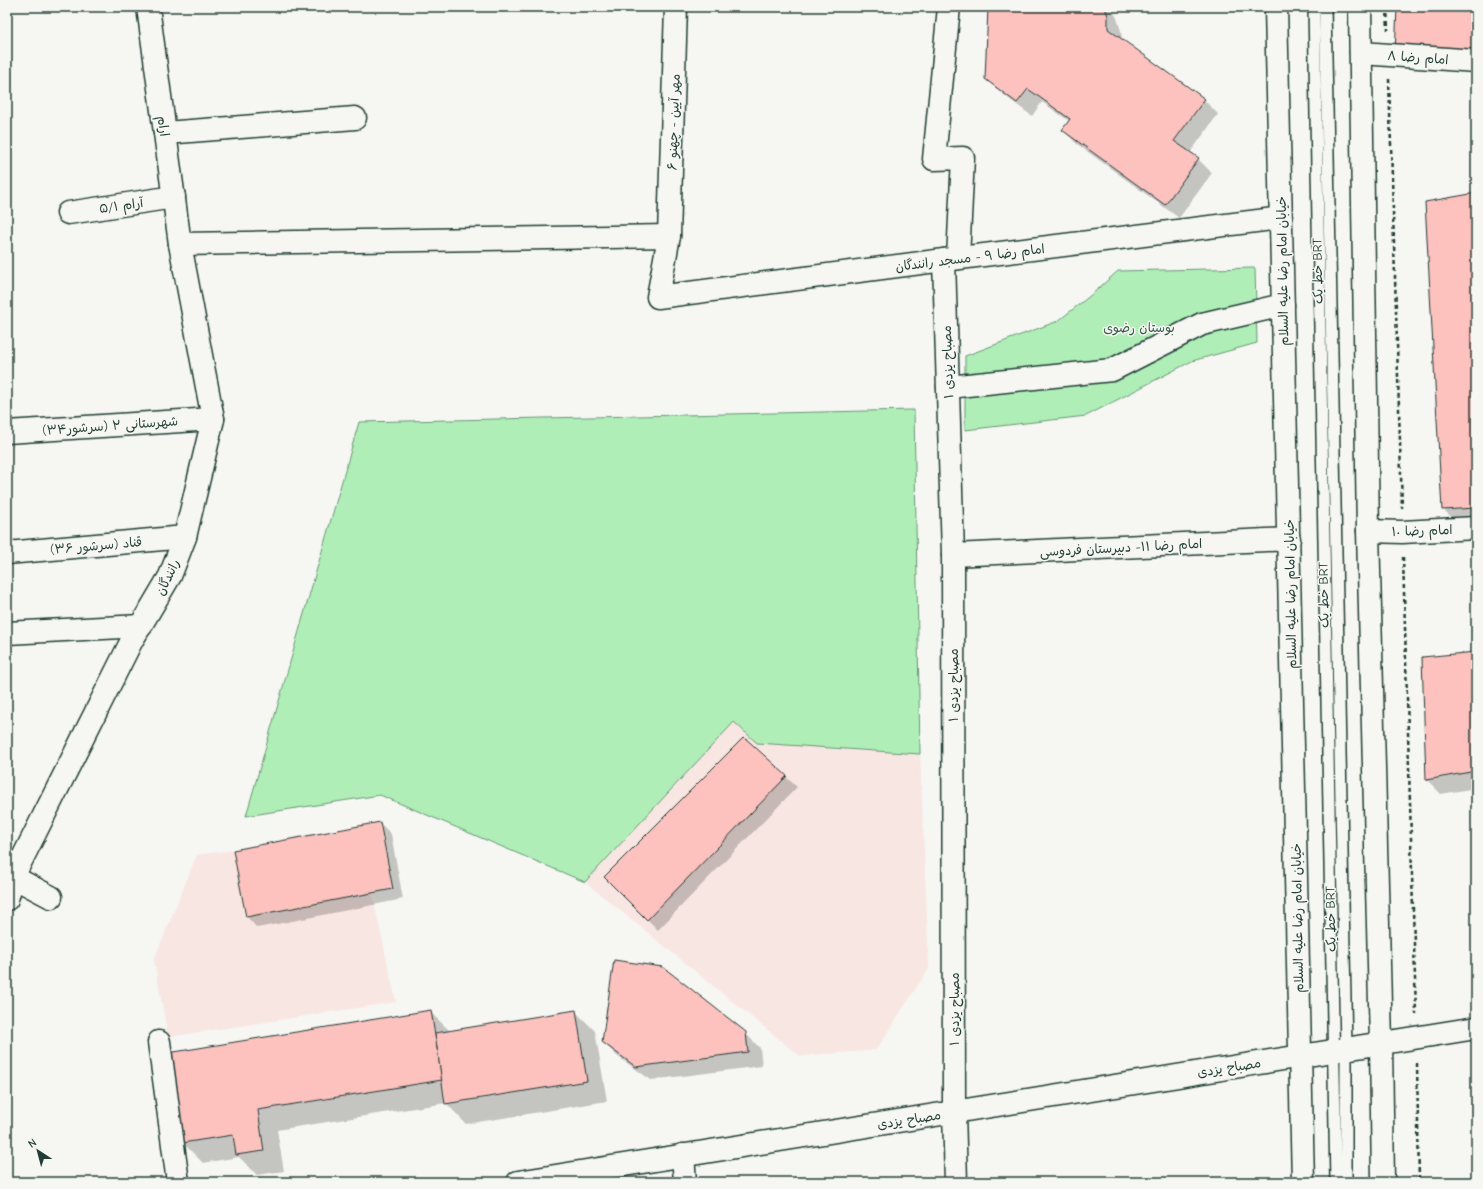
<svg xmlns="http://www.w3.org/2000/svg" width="1483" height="1189" viewBox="0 0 1483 1189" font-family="'Comic Neue','Playpen Sans Arabic',sans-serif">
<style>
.built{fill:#f8e6e2}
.green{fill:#afefb7;stroke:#679676}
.shadow{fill:#0003}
.building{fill:#fdc1be;stroke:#1f3d34}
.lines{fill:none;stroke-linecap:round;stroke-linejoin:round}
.lane-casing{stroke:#1f3d34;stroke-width:14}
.street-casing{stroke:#1f3d34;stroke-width:25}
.secondary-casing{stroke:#1f3d34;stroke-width:25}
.primary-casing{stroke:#1f3d34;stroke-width:25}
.path{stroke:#1f3d34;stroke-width:2.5;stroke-dasharray:4 3;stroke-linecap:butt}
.lane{stroke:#f6f6f2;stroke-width:11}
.street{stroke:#f6f6f2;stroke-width:22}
.secondary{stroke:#f6f6f2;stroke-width:22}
.primary{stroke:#f6f6f2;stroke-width:22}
.labels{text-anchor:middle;stroke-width:3;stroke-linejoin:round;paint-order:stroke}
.street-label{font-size:13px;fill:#1f3d34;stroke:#f6f6f2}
.park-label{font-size:13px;fill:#355848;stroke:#f6f6f2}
</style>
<rect width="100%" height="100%" fill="#f6f6f2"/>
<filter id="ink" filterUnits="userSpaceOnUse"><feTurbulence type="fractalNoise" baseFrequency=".025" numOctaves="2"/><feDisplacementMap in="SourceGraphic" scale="8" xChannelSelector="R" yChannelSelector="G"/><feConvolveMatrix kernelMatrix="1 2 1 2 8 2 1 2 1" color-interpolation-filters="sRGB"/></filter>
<g filter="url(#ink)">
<g class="built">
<path d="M734,722L757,743L920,754L929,968L876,1050L800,1056L585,882Z"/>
<path d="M380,822L393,889L372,893L396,1002L168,1037L154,960L197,855L233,850Z"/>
</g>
<g class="green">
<path d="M1255,268L1257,343L1192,361L1086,416L965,430V356L1058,321L1091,295L1118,271Z"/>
<path d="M914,410L920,754L757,743L734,722L585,882L380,795L246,816L359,422Z"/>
</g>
<g class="shadow">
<path d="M989,7H1111L1117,18L1121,31L1122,40L1204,100L1218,114L1190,153L1198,159L1212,173L1179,218L1077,144L1063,130L1069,121L1042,102L1032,116L1001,93L986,79Z"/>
<path d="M1398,7H1476V73L1410,68L1396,54Z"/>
<path d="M1476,194V523H1457L1443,509Z"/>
<path d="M1476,653V788L1441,794L1427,780L1423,658Z"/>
<path d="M786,777L797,787L658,930L605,877Z"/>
<path d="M380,823L391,834L403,899L257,928L247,917Z"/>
<path d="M575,1011L595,1031L607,1101L466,1124L446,1103L277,1130L284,1171L257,1175L239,1157L203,1163L183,1143L430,1012L450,1031Z"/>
<path d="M745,1033L760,1048L762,1066L651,1080L617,1056L603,1042Z"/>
</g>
<g class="building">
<path d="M988,7H1105L1108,16V29L1205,99L1174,141L1199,158L1165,205L1062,130L1070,119L1028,89L1017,103L985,79Z"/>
<path d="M1397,7H1476V61L1395,54Z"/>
<path d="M1476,193V508L1442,510L1425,202Z"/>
<path d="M1476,652V771L1426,780L1422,657Z"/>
<path d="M744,737L787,776L647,920L604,877Z"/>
<path d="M380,822L393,889L246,917L233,850Z"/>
<path d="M614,960L663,967L746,1032L748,1052L636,1067L602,1042Z"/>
<path d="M431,1010L442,1080L258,1110L264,1151L236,1155L233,1135L182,1143L168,1053Z"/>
<path d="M576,1010L587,1081L445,1104L435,1033Z"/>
</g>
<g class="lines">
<g class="lane-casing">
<g id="lane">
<path d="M1314,7L1336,1182"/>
<path d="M1325,7L1346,1049V1182"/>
</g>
</g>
<g class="street-casing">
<g id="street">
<path d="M676,7L669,236L658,297L944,260L1281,218"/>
<path d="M949,7L934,159L963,158L958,258"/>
<path d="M1361,53L1476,61"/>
<path d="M165,133L355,118"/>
<path d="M68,213L174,197"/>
<path d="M180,244L669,236"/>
<path d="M944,260L953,555L954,1111L956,1182"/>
<path d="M948,387L1112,370L1202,324L1283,305"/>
<path d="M7,432L213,419"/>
<path d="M1368,531L1402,532L1476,528"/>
<path d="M7,553L185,537"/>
<path d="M953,555L1289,539"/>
<path d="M7,633L141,626"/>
<path d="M7,878L13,877L51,897"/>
<path d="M7,899L13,877L131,642L170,576L185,537L213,419L180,244L148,7"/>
<path d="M159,1042L178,1182"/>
<path d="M683,1155L685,1182"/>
</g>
</g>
<g class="secondary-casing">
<path id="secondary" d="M518,1182L1476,1028"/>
</g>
<g class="primary-casing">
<g id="primary">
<path d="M1276,7L1303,1182"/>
<path d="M1360,7L1368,531L1381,1043L1383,1182"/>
</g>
</g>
<g class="path">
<path d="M1387,7L1388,30"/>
<path d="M1389,79L1402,508"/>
<path d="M1403,557L1416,1014"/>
<path d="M1417,1063L1419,1182"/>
</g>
<use href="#lane" class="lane"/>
<use href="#street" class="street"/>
<use href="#secondary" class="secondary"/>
<use href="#primary" class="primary"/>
</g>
</g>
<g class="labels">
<g class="street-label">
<text transform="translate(1418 57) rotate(4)" y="5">امام رضا ۸</text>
<text transform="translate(673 122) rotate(-88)" y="5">مهر آیین - چهنو ۶</text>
<text transform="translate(164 126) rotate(82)" y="5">ارام</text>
<text transform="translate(121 205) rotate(-8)" y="5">آرام ۵/۱</text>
<text transform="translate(970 257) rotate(-7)" y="5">امام رضا ۹ - مسجد رانندگان</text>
<text transform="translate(1282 271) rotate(-91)" y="5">خیابان امام رضا علیه السلام</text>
<text transform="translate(1317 271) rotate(-91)" y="5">خط یک BRT</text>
<text transform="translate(947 362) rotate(-92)" y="5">مصباح یزدی ۱</text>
<text transform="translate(110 425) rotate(-4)" y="5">شهرستانی ۲ (سرشور۳۴)</text>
<text transform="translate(1422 530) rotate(-2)" y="5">امام رضا ۱۰</text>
<text transform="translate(96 545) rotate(-5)" y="5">قناد (سرشور ۳۶)</text>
<text transform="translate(1121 547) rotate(-3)" y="5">امام رضا ۱۱- دبیرستان فردوسی</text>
<text transform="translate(167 577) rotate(-64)" y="5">رانندگان</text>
<text transform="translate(1290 594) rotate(-91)" y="5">خیابان امام رضا علیه السلام</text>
<text transform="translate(1323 595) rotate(-91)" y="5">خط یک BRT</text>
<text transform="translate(953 685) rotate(-90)" y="5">مصباح یزدی ۱</text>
<text transform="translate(1297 918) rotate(-91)" y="5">خیابان امام رضا علیه السلام</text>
<text transform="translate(1330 919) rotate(-91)" y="5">خط یک BRT</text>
<text transform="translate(954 1009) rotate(-90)" y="5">مصباح یزدی ۱</text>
<text transform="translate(1229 1067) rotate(-9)" y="5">مصباح یزدی</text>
<text transform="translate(909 1119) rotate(-9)" y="5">مصباح یزدی</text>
</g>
<g class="park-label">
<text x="1139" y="332">بوستان رضوی</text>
</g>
</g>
<rect width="1483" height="1189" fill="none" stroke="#f6f6f2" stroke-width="24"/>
<rect x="12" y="12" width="1459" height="1165" fill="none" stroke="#1f3d34" stroke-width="1.5" filter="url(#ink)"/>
<g transform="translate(38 1151) rotate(324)" stroke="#f6f6f2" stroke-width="3" paint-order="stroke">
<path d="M0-3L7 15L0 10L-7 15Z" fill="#1f3d34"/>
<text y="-6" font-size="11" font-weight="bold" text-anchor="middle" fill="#1f3d34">N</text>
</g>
</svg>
